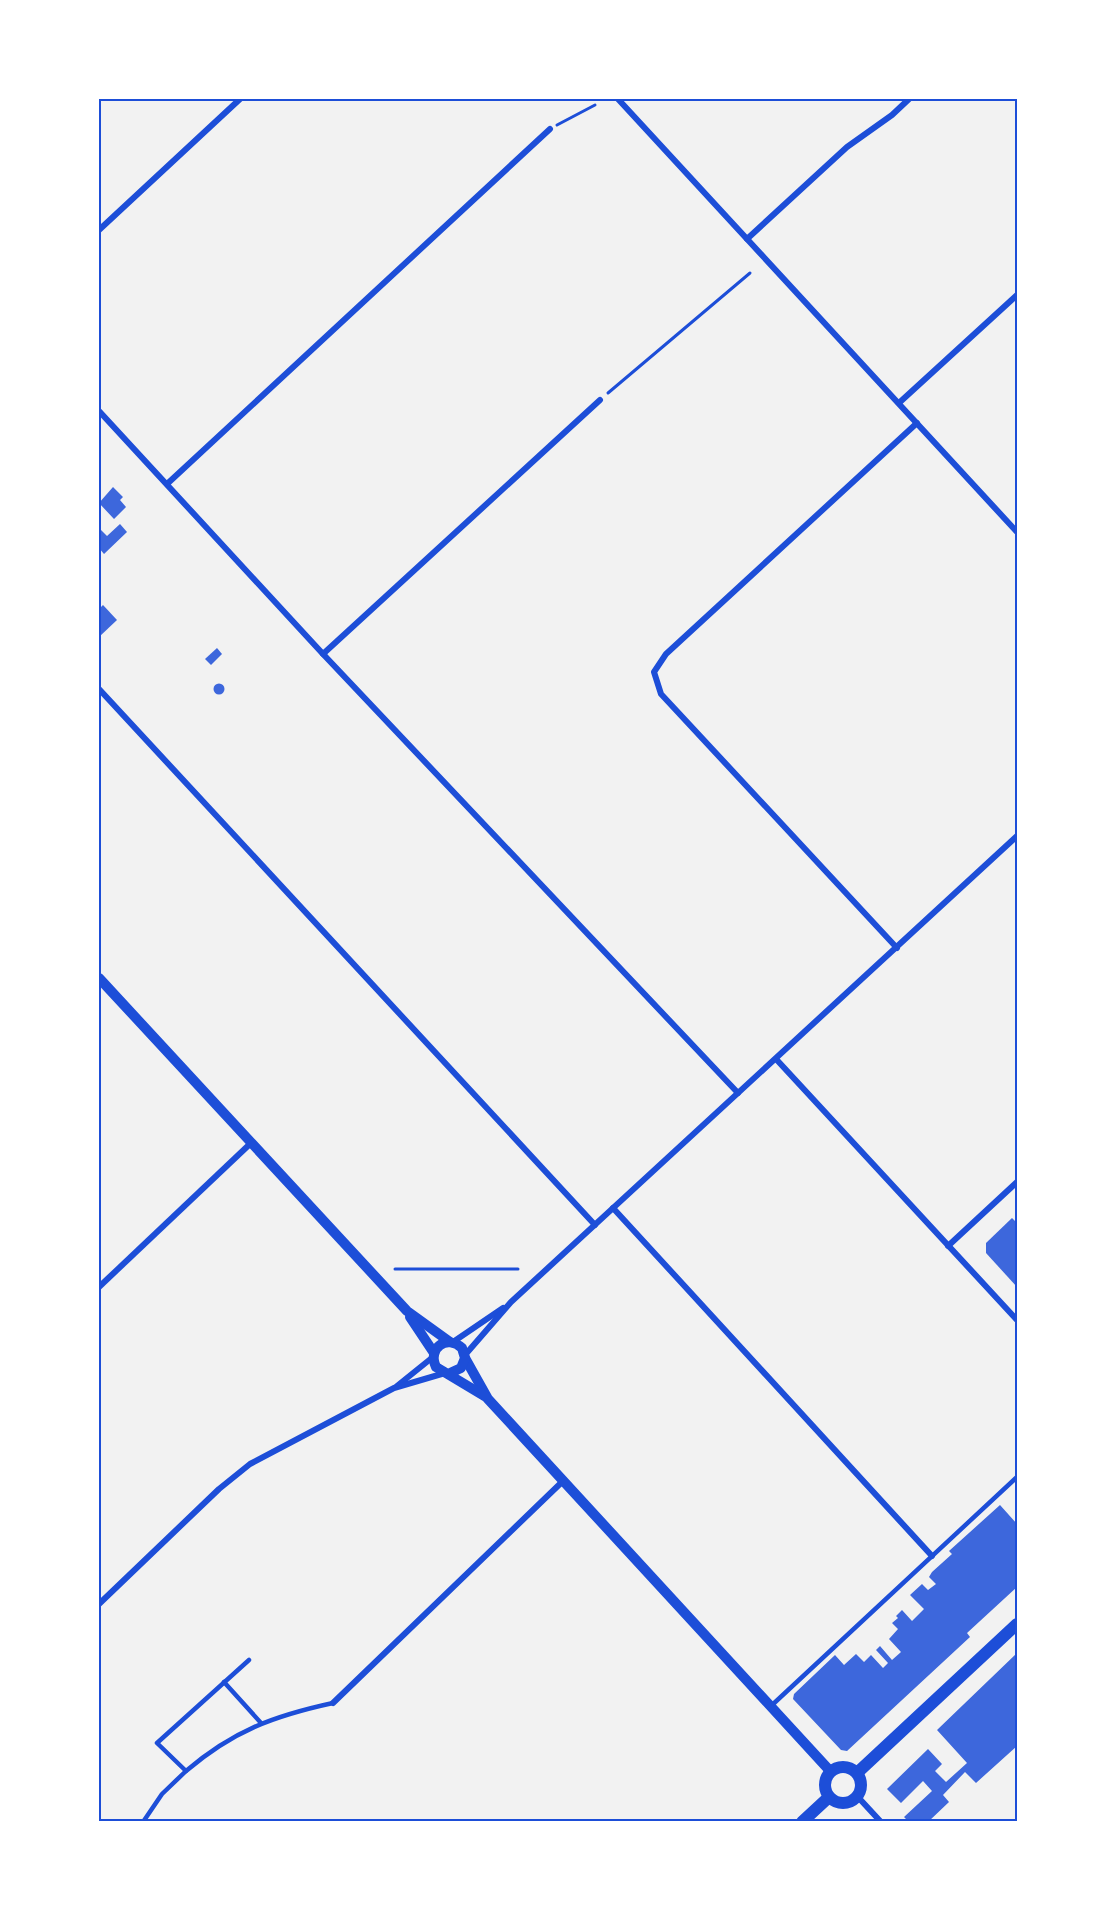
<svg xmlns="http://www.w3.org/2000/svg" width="1116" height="1921" viewBox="0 0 1116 1921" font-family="'PT Serif',serif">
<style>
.building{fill:#3d67dc}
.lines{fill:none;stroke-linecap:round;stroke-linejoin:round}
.path{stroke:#1d4ed8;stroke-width:3}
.service{stroke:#1d4ed8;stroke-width:4.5}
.minor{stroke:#1d4ed8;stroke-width:6}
.tertiary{stroke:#1d4ed8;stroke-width:10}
.secondary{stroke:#1d4ed8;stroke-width:12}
.neatline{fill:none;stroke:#1d4ed8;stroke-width:2}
</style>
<rect width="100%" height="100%" fill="#f2f2f2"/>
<g class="building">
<path d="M113,487L123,497L120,500L126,507L114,519L99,503Z"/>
<path d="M120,524L127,532L104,554L99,548V528L107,536Z"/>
<path d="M103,605L117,620L99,637V609Z"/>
<path d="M217,648L222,654L211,665L205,659Z"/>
<circle cx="219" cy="689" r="5.5"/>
<path d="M1012,1218L1017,1223V1287L986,1253V1243Z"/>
<path d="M1000,1505L1017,1524V1587L967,1633L970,1637L847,1751L841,1750L793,1699L794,1694L835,1655L844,1665L856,1654L864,1662L871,1655L883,1668L888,1663L876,1650L880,1646L892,1660L901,1652L889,1639L898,1629L892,1623L898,1618L896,1616L902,1610L912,1621L924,1609L910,1595L922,1584L928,1590L936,1584L929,1577L932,1572L952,1554L949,1551Z"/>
<path d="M1017,1653V1746L976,1783L965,1772L943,1795L949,1802L928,1822H909L904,1817L932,1791L923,1781L901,1803L887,1789L928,1749L942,1764L935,1771L946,1782L967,1763L937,1730Z"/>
</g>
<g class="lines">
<g class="path">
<path d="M557,125L595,105"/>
<path d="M608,393L750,273"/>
<path d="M395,1269H518"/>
</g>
<g class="service">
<path d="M249,1660L157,1743L186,1771C233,1731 273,1716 333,1703"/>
<path d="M224,1682L261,1723"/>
<path d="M771,1706L1017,1477"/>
<path d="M143,1822L162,1794L186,1771"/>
</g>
<g class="minor">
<path d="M618,99L1017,532"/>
<path d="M99,230L240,99"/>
<path d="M747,239L847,147L892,115L909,99"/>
<path d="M900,402L1017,295"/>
<path d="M99,411L323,654L738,1093"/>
<path d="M167,484L550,129"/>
<path d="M323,654L600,400"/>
<path d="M99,689L595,1225"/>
<path d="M897,948L661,694L654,672L666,654L917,423"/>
<path d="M776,1059L1017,1320"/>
<path d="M613,1208L932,1556"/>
<path d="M948,1246L1017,1182"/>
<path d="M99,1287L251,1143"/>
<path d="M453,1342L503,1308"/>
<path d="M465,1355L511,1302L1017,836"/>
<path d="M397,1386L433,1357"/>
<path d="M99,1604L219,1489L250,1464L394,1388L445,1373"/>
<path d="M333,1703L563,1481"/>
<path d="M857,1796L881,1822"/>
</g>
<g class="tertiary">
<path d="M99,978L407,1311L450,1342"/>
<path d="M410,1317L434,1353"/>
<path d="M465,1358L488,1399L831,1772"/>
<path d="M448,1374L461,1368L465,1358L462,1348C447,1334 427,1348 436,1367L486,1397"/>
</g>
<g class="secondary">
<circle cx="843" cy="1785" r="18"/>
<path d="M857,1773L1017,1624"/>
<path d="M802,1822L829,1797"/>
</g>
</g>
<rect width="1116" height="1921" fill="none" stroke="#ffffff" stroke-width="201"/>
<rect x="100" y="100" width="916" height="1720" class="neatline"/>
</svg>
